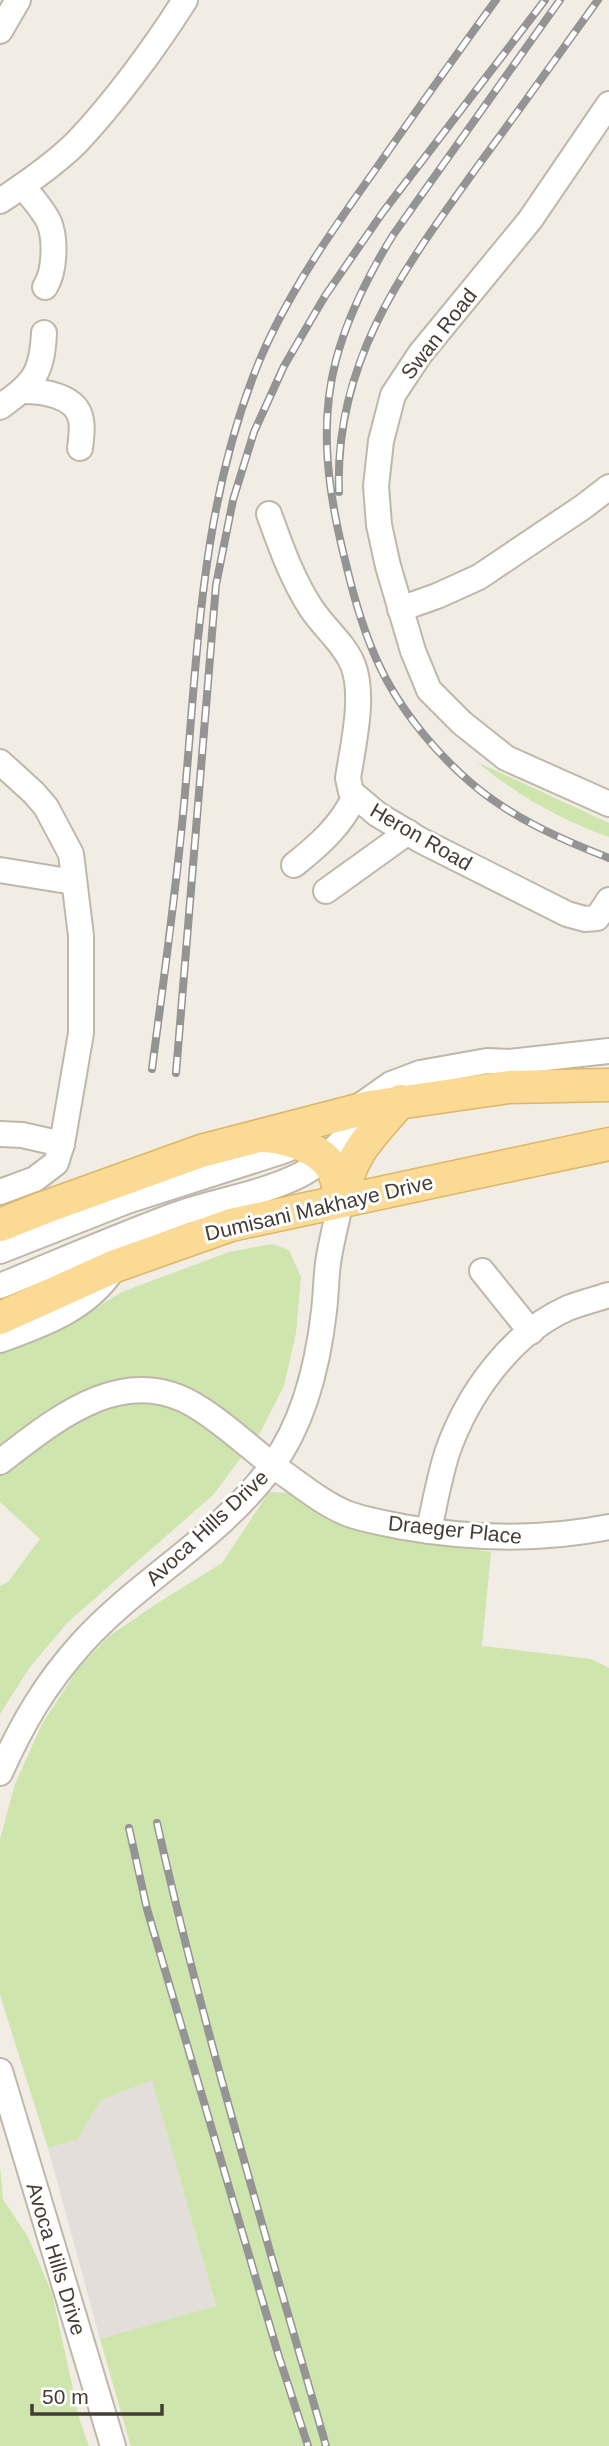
<svg xmlns="http://www.w3.org/2000/svg" width="609" height="2446" viewBox="0 0 609 2446" font-family="Helvetica,sans-serif">
<style>
.industrial{fill:#e3ded9}
.green{fill:#cee5ae}
.lines{fill:none;stroke-linecap:round;stroke-linejoin:round}
.minor-casing{stroke:#bfb7aa;stroke-width:28}
.major-casing{stroke:#deb665;stroke-width:35}
.minor{stroke:#fff;stroke-width:24}
.major{stroke:#fada94;stroke-width:32}
.rail-casing{stroke:#949494;stroke-width:8}
.rail{stroke:#fff;stroke-width:5;stroke-dasharray:16;stroke-linecap:butt}
.labels{text-anchor:middle;stroke-width:6;stroke-linejoin:round;paint-order:stroke}
.street-label{font-size:21px;fill:#433d34;stroke:#fff}
</style>
<rect width="100%" height="100%" fill="#f1ede4"/>
<path class="industrial" d="M152,2079L216,2307L100,2339L48,2148L77,2140L101,2100Z"/>
<g class="green">
<path d="M477,762L609,823V837C560,820 517,795 477,762Z"/>
<path d="M272,1244L289,1250L301,1277L296,1333L284,1386L261,1431L213,1495L68,1622L30,1667L0,1714V1586L8,1582L40,1539L0,1502V1348L73,1322L122,1292L229,1252Z"/>
<path d="M269,1492L295,1493L329,1516L377,1535L491,1552L482,1646L591,1659L609,1668V2446H131L130,2444L100,2339L216,2306L152,2080L101,2100L77,2140L48,2148L0,1995V1839L15,1784L42,1724L78,1669L108,1637L156,1604L222,1563Z"/>
<path d="M0,2165L3,2199L28,2237L52,2293L80,2421L89,2446H0Z"/>
</g>
<g class="lines">
<g class="minor-casing">
<g id="minor">
<path d="M0,31L18,0"/>
<path d="M609,104L530,220L420,354L393,395L381,441L376,486L379,525L388,566L413,651L429,690L462,723L506,758L609,804"/>
<path d="M23,186C31,197 43,209 49,222C56,239 55,272 45,287"/>
<path d="M0,201C26,184 55,164 77,142C114,103 156,46 185,0"/>
<path d="M22,391C42,391 77,395 81,420C83,429 81,439 80,448"/>
<path d="M0,407C33,383 42,375 44,333"/>
<path d="M269,514C281,547 292,579 311,608C324,628 344,643 353,665C365,696 353,745 348,778L351,792L377,814L420,840L567,914L585,919L597,918L609,900"/>
<path d="M400,609L437,596L479,577L583,507L609,487"/>
<path d="M0,762L34,793L46,807L71,854L81,936V1033L62,1144L56,1163L35,1179L0,1192"/>
<path d="M294,865C319,845 341,826 355,796"/>
<path d="M0,870L74,882"/>
<path d="M326,891L408,832"/>
<path d="M357,1108L391,1084L420,1073L487,1061L509,1062L609,1051"/>
<path d="M0,1134L22,1135L62,1144"/>
<path d="M0,1251L127,1201L280,1152L306,1142"/>
<path d="M482,1271L531,1332"/>
<path d="M0,1286C59,1262 118,1236 178,1214C218,1200 262,1194 300,1175C332,1158 351,1126 381,1106"/>
<path d="M0,1340C41,1325 88,1309 113,1269"/>
<path d="M0,1462C57,1418 126,1360 199,1408C228,1426 252,1450 279,1470C301,1485 322,1503 346,1513C364,1520 384,1523 403,1527C472,1539 540,1541 609,1527"/>
<path d="M429,1531C434,1505 439,1479 447,1453C467,1395 511,1333 568,1308C581,1303 596,1299 609,1295"/>
<path d="M0,1773C22,1724 45,1684 82,1643C140,1579 221,1537 272,1466C305,1421 318,1364 324,1311C326,1295 326,1279 328,1263C331,1242 337,1221 341,1200"/>
<path d="M0,2071L113,2446"/>
</g>
</g>
<g class="major-casing">
<g id="major">
<path d="M264,1136C286,1137 319,1147 332,1168C337,1177 339,1190 341,1200"/>
<path d="M341,1200C352,1151 369,1138 401,1101"/>
<path d="M0,1225L43,1208L201,1151L370,1107L509,1087L609,1085"/>
<path d="M0,1318L115,1266L231,1225L609,1144"/>
</g>
</g>
<use href="#minor" class="minor"/>
<use href="#major" class="major"/>
<g class="rail-casing">
<g id="rail">
<path d="M560,0L393,235C369,274 348,315 336,360C318,428 329,497 346,564C354,598 364,633 379,665C399,708 434,751 470,782C510,817 560,839 609,858"/>
<path d="M339,492C334,359 406,266 480,163C520,109 559,54 598,0"/>
<path d="M152,1069C164,977 177,885 185,793C198,644 202,498 261,357C290,290 333,229 375,170C415,113 455,56 496,0"/>
<path d="M176,1073L216,585L233,500L254,432L284,366L325,296L383,212L545,0"/>
<path d="M157,1823C204,2033 267,2239 326,2446"/>
<path d="M129,1828L147,1909L279,2357L308,2446"/>
</g>
</g>
<use href="#rail" class="rail"/>
</g>
<g class="labels">
<g class="street-label">
<text transform="translate(439 334) rotate(-52)" y="7">Swan Road</text>
<text transform="translate(421 837) rotate(30)" y="7">Heron Road</text>
<text transform="translate(319 1208) rotate(-13)" y="7">Dumisani Makhaye Drive</text>
<text transform="translate(207 1528) rotate(-43)" y="7">Avoca Hills Drive</text>
<text transform="translate(455 1530) rotate(6)" y="7">Draeger Place</text>
<text transform="translate(56 2259) rotate(73)" y="7">Avoca Hills Drive</text>
</g>
</g>
<path d="M32 2404v10h130v-10" fill="none" stroke="#433d34" stroke-width="3.5"/>
<text x="42" y="2404" font-size="21" fill="#433d34" stroke="#ffffff" stroke-width="5" paint-order="stroke">50 m</text>
</svg>
